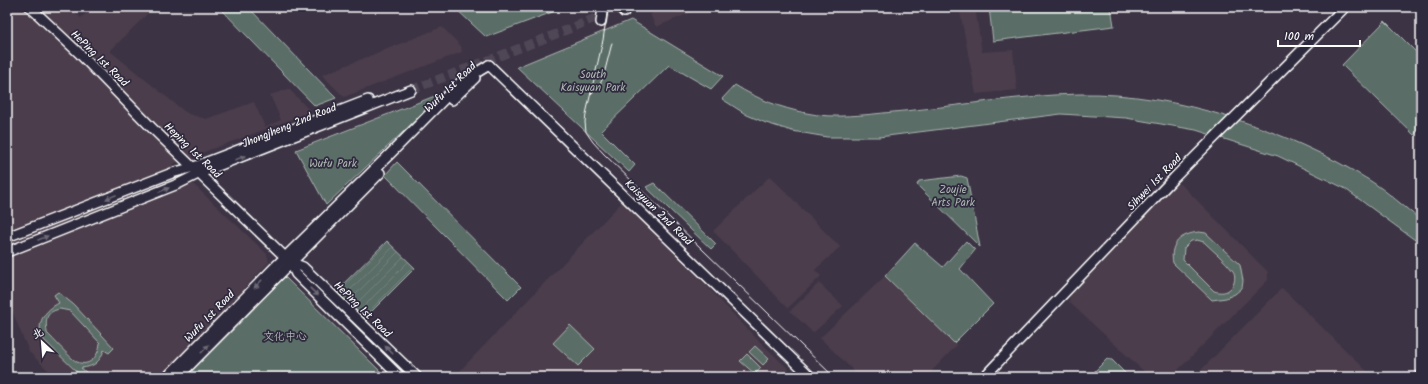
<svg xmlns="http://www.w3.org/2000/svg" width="1428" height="384" viewBox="0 0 1428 384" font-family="Kalam,'LXGW WenKai TC',sans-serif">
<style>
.built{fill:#4b3e4c}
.park{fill:#5a6d66;stroke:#acb6b2;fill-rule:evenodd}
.garden{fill:url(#garden-furrows);stroke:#acb6b2}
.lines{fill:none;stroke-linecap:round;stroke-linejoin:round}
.secondary-tunnel{stroke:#504757;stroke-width:9;stroke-dasharray:9 4.5;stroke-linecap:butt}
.secondary-casing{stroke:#fff;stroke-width:12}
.secondary{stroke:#2f2a3d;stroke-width:9}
.tram{stroke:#fff;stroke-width:1}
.oneway{fill:#6d6a77}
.labels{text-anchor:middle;stroke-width:3.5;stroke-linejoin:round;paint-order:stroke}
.street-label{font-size:11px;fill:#fff;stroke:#2f2a3d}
.park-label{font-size:11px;fill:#acb6b2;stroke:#2f2a3d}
</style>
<defs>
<pattern id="garden-furrows" width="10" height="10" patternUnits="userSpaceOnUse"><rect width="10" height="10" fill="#5a6d66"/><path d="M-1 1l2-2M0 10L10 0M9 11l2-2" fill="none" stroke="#73837d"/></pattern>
</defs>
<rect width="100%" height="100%" fill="#3c3344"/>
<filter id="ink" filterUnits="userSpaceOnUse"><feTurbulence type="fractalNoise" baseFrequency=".025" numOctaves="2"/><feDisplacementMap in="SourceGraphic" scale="8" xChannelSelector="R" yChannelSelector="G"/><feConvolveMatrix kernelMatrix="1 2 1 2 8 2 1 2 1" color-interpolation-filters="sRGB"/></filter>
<g filter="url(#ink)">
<g class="built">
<path d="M7,7H69L81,18L92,7H154L110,51L184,111L189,114L206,119L254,102L265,127L281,120L270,95L289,89L311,112L172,164L267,254L269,262L161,377H55L29,352L7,299Z"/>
<path d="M666,7H704L656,27L650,14Z"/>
<path d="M959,7H975L982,52L1013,50L1017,90L976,94Z"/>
<path d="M442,27L461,46L462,52L344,97L322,75Z"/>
<path d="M770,176L840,247L815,270L821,276L788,308L713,231Z"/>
<path d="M1181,184L1268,272V280L1171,377H1150L1069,302L1070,296L1175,185Z"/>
<path d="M622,202L699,278L755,337L797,377H454Z"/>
<path d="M885,276L957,345L926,377H860L820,338Z"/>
<path d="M819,283L843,306L813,333L790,311Z"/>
<path d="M1282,288L1373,377H1194Z"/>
</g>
<g class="park">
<path d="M219,7H248L336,98L315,106Z"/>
<path d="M454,7H566L486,37Z"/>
<path d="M989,7H1111L1114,26L993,41Z"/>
<path d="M631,20L723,76L711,89L669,65L601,131L635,165L629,172L517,67Z"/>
<path d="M1385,21L1421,57V128L1414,135L1342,65Z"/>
<path d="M735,85C757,99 781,108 806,113C834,119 864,115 893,112C955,107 1017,95 1080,94C1177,92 1287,130 1369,180C1387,191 1404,207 1421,220V234L1415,240L1344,188L1278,156L1196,130L1126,118L1061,114L879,137H827L792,131L766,123L747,115L722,99Z"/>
<path d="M440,94L441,96L326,205L296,150Z"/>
<path d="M397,162L521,287L508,300L385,175Z"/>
<path d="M961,176L967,178L980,247L917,185L919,181Z"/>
<path d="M654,183L716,244L711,249L646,187Z"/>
<path d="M1199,232L1206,233L1240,265L1243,281L1242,288L1235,294L1226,298L1212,300L1173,263C1169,243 1181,234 1199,232ZM1197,240L1204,242C1213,251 1225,260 1233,271C1236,275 1235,284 1231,288C1226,293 1221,293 1214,291L1183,260L1184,248L1191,241Z"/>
<path d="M966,241L975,250L960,269L993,304L954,343L885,276L915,243L943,267Z"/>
<path d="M285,277L386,377H185Z"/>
<path d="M58,292L74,305L114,348L109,353L104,350C100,362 94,367 81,368L87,373L82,377L44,340C34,324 45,310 59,303L54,295ZM60,309L70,311L100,343C99,354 91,368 77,362C71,359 53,339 47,333C46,321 44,312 60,309Z"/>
<path d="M570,325L595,349L578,366L553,343Z"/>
<path d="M755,346L769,359L763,365L749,352Z"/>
<path d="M747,354L761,368L755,374L740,361Z"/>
<path d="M1107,359L1112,360L1129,377H1089Z"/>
</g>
<path class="garden" d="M387,241L415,268L362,321L334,293Z"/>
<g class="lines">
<path class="secondary-tunnel" d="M411,90L564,31L621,7"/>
<g class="secondary-casing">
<g id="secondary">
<path d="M30,7L80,54L151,127L285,257L290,262L296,274L400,377"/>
<path d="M620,7L624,12"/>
<path d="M601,22L603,7"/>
<path d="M489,65L811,377"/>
<path d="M452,100L475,78"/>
<path d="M7,237L172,173L194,167L368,100"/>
<path d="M7,252L178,184L200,173L411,90"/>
<path d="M290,262L303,267L417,377"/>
<path d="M167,377L274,268L391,153L461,82L489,65"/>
<path d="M178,377L380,173"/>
<path d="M984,377L1174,178L1345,7"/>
<path d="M1419,377L1421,375"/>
</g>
</g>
<use href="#secondary" class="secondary"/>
<g class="tram">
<path d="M608,7L603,40L586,114L585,122L586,132L593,142L604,154L834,377"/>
<path d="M591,94L600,84L603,78L612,43"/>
</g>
</g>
<defs><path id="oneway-solid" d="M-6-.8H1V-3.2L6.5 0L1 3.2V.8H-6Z"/></defs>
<g class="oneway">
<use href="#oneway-solid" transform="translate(240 158) rotate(-22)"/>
<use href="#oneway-solid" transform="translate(164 190) rotate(-22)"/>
<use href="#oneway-solid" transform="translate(111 197) rotate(158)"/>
<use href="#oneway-solid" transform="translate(43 238) rotate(-22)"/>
<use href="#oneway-solid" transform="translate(258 284) rotate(134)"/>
<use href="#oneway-solid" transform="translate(314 292) rotate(44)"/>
<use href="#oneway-solid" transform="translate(205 349) rotate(-46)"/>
<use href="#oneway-solid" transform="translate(389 350) rotate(-135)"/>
</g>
</g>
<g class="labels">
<g class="street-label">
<text transform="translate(100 58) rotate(44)" y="4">HePing 1st Road</text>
<text transform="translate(450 87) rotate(-44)" y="4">Wufu 1st Road</text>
<text transform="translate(289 125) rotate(-22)" y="4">Jhongjheng 2nd Road</text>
<text transform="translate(193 150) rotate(44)" y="4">Heping 1st Road</text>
<text transform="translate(1154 182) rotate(-46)" y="4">Sihwei 1st Road</text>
<text transform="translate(659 212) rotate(44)" y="4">Kaisyuan 2nd Road</text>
<text transform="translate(363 309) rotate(44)" y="4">HePing 1st Road</text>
<text transform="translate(209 316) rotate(-46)" y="4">Wufu 1st Road</text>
</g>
<g class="park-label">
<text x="593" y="78">South<tspan x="593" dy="13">Kaisyuan Park</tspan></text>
<text x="333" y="167">Wufu Park</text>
<text x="953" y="193">Zoujie<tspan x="953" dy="13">Arts Park</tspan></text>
<text x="285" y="340">文化中心</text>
</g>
</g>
<rect width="1428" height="384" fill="none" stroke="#2f2a3d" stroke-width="24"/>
<rect x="12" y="12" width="1404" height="360" fill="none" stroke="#fff" stroke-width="1.5" filter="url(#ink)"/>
<g transform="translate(42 342) rotate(334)" stroke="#2f2a3d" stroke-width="3" paint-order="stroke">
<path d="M0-3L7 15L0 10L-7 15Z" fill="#ffffff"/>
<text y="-6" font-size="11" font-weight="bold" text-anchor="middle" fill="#ffffff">北</text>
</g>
<path d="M1278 40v6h82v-6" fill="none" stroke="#ffffff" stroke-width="2"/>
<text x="1284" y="40" font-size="12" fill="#ffffff" stroke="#2f2a3d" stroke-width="3" paint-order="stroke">100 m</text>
</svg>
